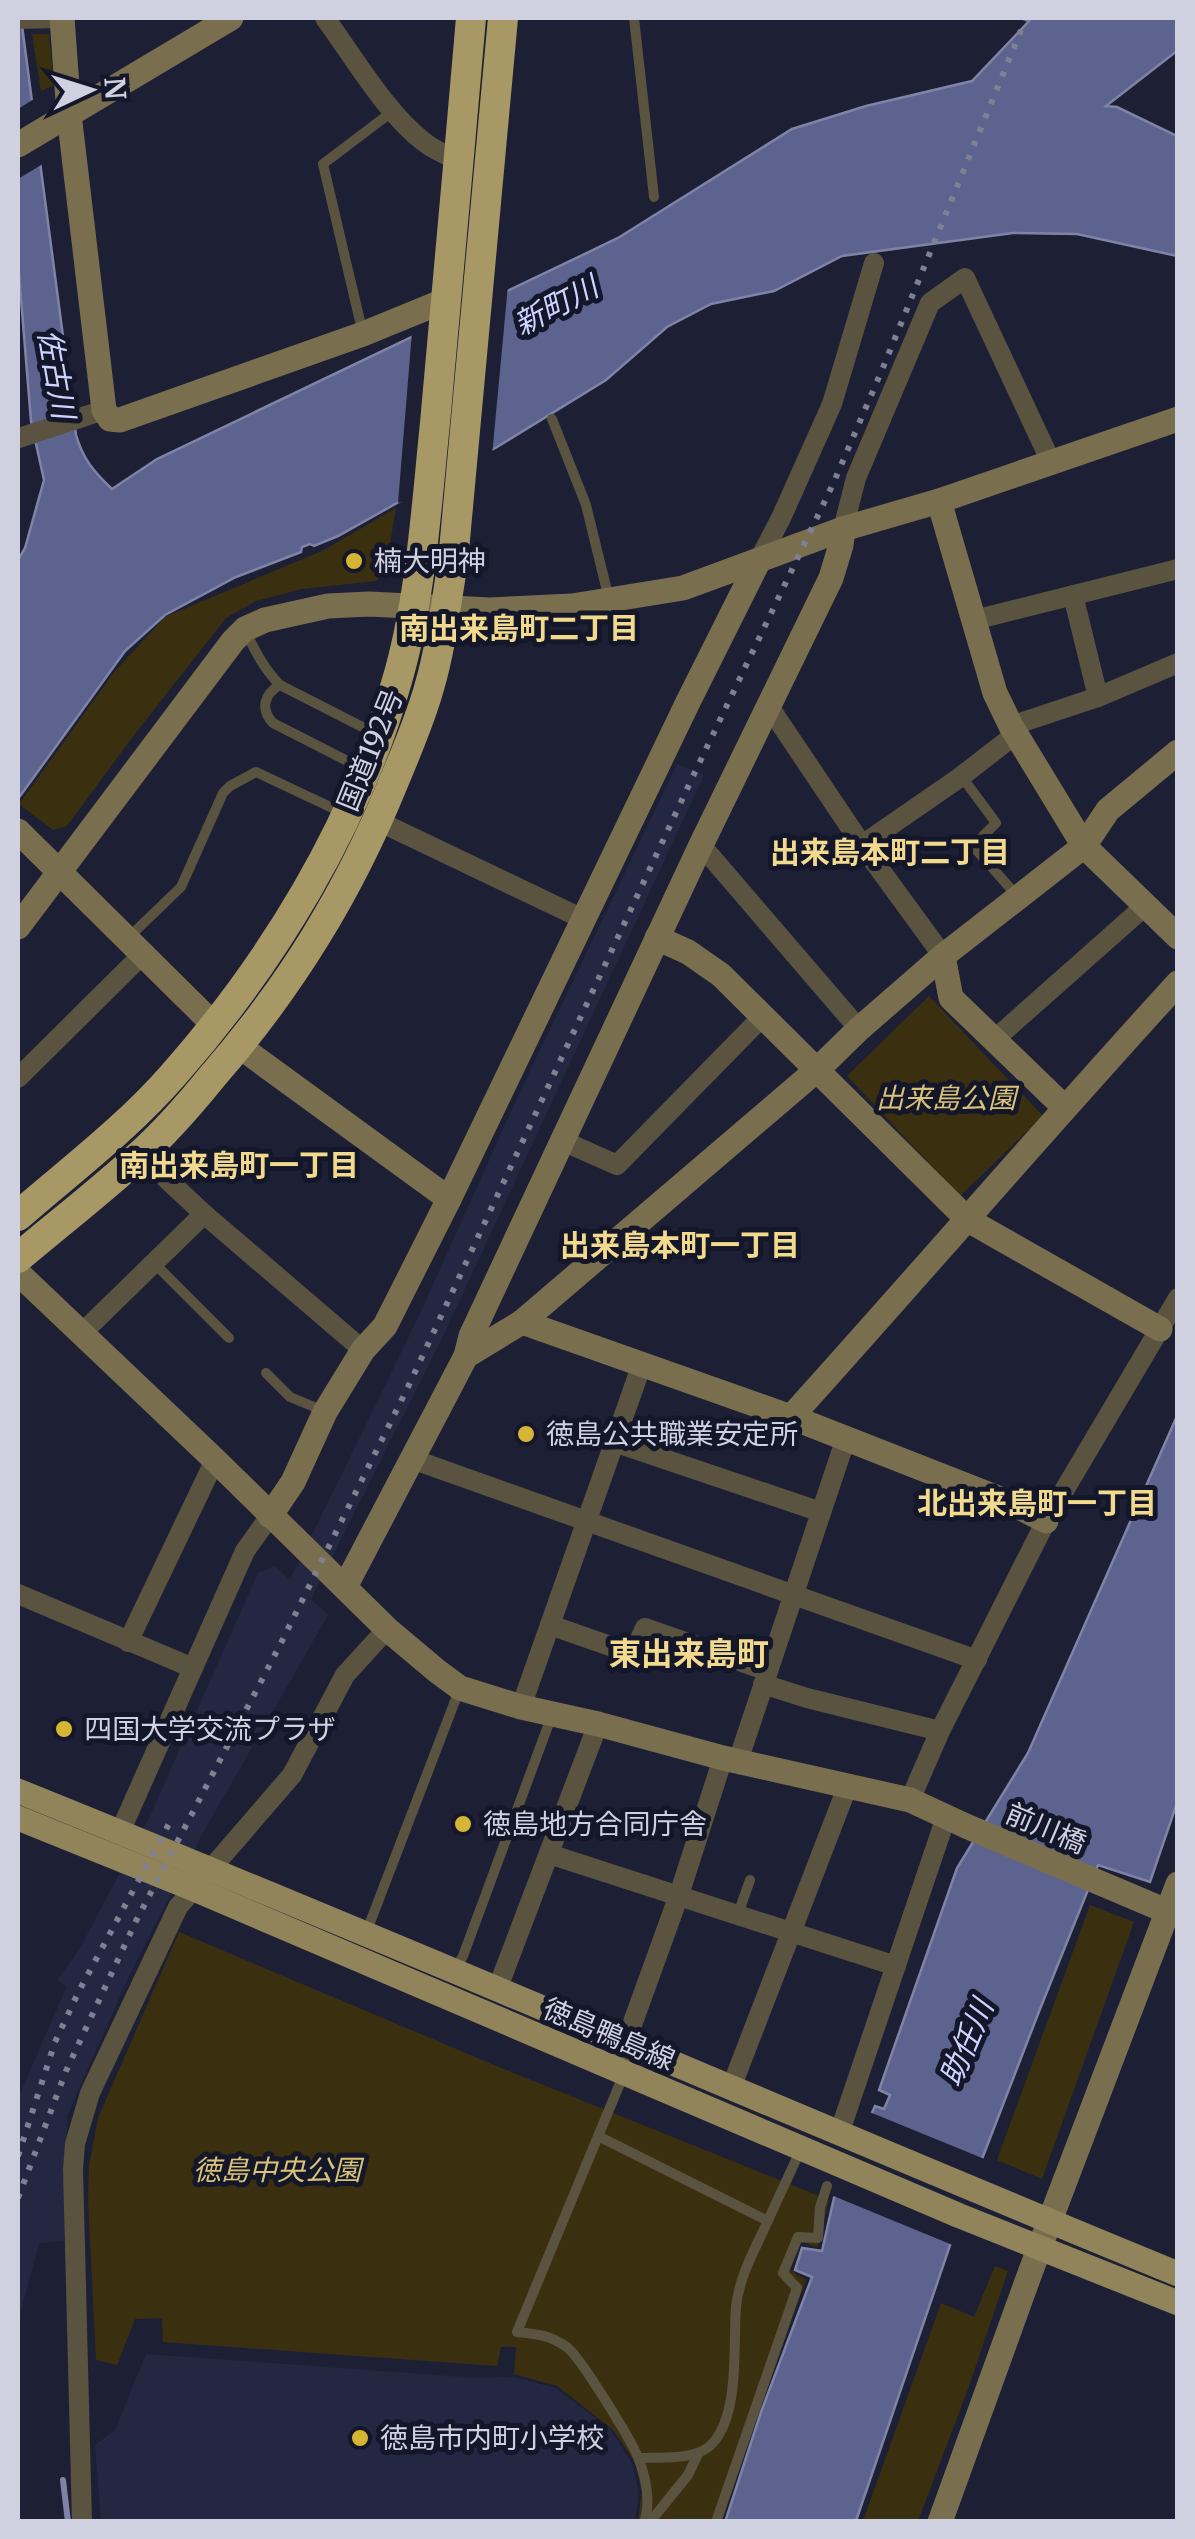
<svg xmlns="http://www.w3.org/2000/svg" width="1195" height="2539" viewBox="0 0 1195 2539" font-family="Merriweather,'Noto Sans JP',serif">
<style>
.built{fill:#242742}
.green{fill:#3a300f}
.water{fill:#5d638f;stroke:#7f84a7;stroke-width:2.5}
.pier{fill:#1d2034}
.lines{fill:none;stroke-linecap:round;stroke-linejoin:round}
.stream{stroke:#7f84a7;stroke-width:6}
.lane{stroke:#595340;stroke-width:10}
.street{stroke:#595340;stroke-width:20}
.secondary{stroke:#796f4f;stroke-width:25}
.primary{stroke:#91845b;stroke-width:25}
.highway{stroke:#a79866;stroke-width:30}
.rail{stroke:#7f8192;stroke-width:6;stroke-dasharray:5 10;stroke-linecap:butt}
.poi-dot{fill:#d6b534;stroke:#14162a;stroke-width:4}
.labels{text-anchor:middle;stroke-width:10;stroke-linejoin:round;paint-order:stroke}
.poi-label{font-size:28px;fill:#cfd1e0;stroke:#14162a;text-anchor:start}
.street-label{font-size:28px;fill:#cfd1e0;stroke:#14162a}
.park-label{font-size:28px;font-style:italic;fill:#d9c376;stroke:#14162a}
.water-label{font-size:30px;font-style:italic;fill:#cdd4ff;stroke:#14162a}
.neighbourhood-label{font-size:30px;font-weight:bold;fill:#f1da8d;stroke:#14162a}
.quarter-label{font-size:32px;font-weight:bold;fill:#f1da8d;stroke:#14162a}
</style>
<rect width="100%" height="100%" fill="#1d2034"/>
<g class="built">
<path d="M677,764L704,775L444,1334L311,1599L328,1615L200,1838L132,1970L67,2116L64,2241L39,2243L21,2311L18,2357V2098L67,1986L57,1980L79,1950L150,1816L258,1573L275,1566L290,1580L417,1320L518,1096Z"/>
<path d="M146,2354L476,2378L513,2377L556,2388L611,2430L632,2463L639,2493L635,2520L101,2521L95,2445L115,2430Z"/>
</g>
<g class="green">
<path d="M32,34H49L54,85L41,91Z"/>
<path d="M396,508L385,573L376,581L302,589L256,601L226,618L131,739L67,826L53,830L19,804L115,671L165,617L324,550Z"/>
<path d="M929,996L1043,1116L960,1196L847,1076Z"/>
<path d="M1090,1905L1134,1922L1042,2179L997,2160Z"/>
<path d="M179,1932L506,2070L829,2200L818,2247L801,2242L790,2270L806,2280L754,2423L722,2521H638L642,2492L635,2462L613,2430L557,2386L514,2374L516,2347H501L497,2366L163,2342L162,2318L135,2319L117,2365L96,2360L88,2199L89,2166L98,2118Z"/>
<path d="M995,2266L1008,2271L968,2389L918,2521H863L941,2303L974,2317Z"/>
</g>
<g class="water">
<path d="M18,18H21L76,435C83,459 94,472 112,489L157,459L618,238L792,129L866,106L972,81L1032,18H1177V51L1106,106L1117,107L1177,136V256L1077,234L1013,233L842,256L774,291L711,304L667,327L606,380L497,447L338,536L314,546L310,544L302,547L301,552L236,577L165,615L125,651L18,799V560L25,548L44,480L31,421L18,262Z"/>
<path d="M1177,1416V1803L1150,1882L1098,1865L1038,2014L960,2216L856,2521L725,2522L761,2412L812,2277L795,2270L802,2248L822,2251L834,2198L875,2106L884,2109L890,2095L879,2090L957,1868L1028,1753Z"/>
</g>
<g class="pier">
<path d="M37,97L46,162L18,179V109Z"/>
<path d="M508,285L492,456L419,497L398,503L412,332Z"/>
<path d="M867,2111L987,2160L955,2246L831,2195Z"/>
</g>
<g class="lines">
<path class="stream" d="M63,2480L68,2522"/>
<g class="lane">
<path d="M634,18L654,197"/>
<path d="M363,334L323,164L393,111"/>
<path d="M552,419L586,505L609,599"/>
<path d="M245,630C255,651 264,669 280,685"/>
<path d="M361,768L273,723C260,709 264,694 280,685L376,734"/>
<path d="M962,777L996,823L973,846L1018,897"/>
<path d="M127,939L181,887L223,793L230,786L256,772L343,813"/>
<path d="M154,1263L229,1338"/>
<path d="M266,1373L290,1397L324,1411"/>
<path d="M738,1914L750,1880"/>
<path d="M366,1933L460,1688"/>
<path d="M455,1970L463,1956L552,1715"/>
<path d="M623,2076L517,2332C537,2334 551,2335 568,2348C581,2359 633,2442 639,2460C646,2478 651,2503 644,2522"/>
<path d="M598,2136L768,2221"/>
<path d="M639,2458C661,2457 697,2461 713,2443C740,2412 733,2345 736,2307C739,2278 753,2253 765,2227C777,2201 789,2175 801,2149"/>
<path d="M650,2522L688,2475L698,2454"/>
<path d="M716,2522L797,2288L783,2273L798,2237L818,2238L820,2207L827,2186"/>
</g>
<g class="street">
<path d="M325,18C353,56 386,113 424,142C434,150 446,155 459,161"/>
<path d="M18,19L60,18"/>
<path d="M19,438L104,410"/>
<path d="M843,529L856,478L930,303L965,278L1051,462"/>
<path d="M758,562L781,518L832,404L874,263"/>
<path d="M1073,595L1098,697"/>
<path d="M974,620L1178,569"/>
<path d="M768,705L862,845L943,956"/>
<path d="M1011,726L1098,697L1178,663"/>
<path d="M378,821L583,919"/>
<path d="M701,845L859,1029"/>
<path d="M862,845L959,778L1016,734"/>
<path d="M995,1039L1145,906"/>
<path d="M18,1078L142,955"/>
<path d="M563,1141L617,1165L763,1016"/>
<path d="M141,1155L204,1214L363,1350"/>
<path d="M82,1333L204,1214"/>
<path d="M614,1442L821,1512"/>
<path d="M412,1459L977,1660"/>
<path d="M18,1594L193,1668"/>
<path d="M550,1625L633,1654L645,1628L768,1671"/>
<path d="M128,1642L215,1460"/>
<path d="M763,1684L807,1698L940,1731"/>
<path d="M521,1707L642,1364"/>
<path d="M738,1761L846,1438"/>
<path d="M910,1800L940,1731L1046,1521L1178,1298"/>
<path d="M120,1832L245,1551L270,1516"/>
<path d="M549,1854L896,1966"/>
<path d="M497,1990L598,1724"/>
<path d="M616,2069L679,1895L723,1758"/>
<path d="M731,2088L848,1785"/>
<path d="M839,2134L946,1817"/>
<path d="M82,2522L73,2169L75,2144L90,2093L178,1907L292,1775L345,1675L387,1629"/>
</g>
<g class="secondary">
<path d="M62,18L69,114L104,410L110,419L120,420L363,334L446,300"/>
<path d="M18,145L231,18"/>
<path d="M939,501L995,693L1011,726L1084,846L1178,937"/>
<path d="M18,831L215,1026"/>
<path d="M18,927L233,641L245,629L265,620L328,606L369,604L490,610L572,606L683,588L843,529L939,501L1178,419"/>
<path d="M657,938L688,952L721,975L968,1220L1160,1329"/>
<path d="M943,956L951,998L1064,1107"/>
<path d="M239,1046L449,1199"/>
<path d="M18,1273L215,1460L387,1629L437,1671L460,1688L521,1707L598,1724L723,1758L910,1800L966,1826L1178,1916"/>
<path d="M522,1322L791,1417L1013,1504L1046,1521"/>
<path d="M466,1356L471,1336L701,845L831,578L841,545L843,529"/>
<path d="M791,1417C921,1273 1047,1126 1178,983"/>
<path d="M270,1516L293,1482L325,1412L363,1350L385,1326L449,1199L688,702L758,562"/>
<path d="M345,1587L466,1356L522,1322L818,1069L859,1029L943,956L1084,846L1108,810L1178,752"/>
<path d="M940,2522L1030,2273L1178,1884"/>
</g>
<g class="primary">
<path d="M18,1791C406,1947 790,2115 1178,2274"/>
<path d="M18,1818L194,1889L960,2216L1178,2303"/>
</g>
<g class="highway">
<path d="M18,1216C71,1170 128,1127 174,1074C272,963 355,827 396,684C421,600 426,510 435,423C448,288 459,153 471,18"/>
<path d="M18,1258C58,1224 101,1191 140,1155C166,1132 190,1104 212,1077C291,986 349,892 394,781C407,750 420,720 429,688C441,647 446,604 453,561L503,18"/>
</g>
<g class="rail">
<path d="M18,2156L55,2042L79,1991L171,1820"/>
<path d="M18,2198L66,2071L136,1921L280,1645L408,1387L695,772L833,484L882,370L1026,18"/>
</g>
</g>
<g class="poi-dot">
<circle cx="354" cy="561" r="10"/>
<circle cx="526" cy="1434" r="10"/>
<circle cx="64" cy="1729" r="10"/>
<circle cx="463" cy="1824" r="10"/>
<circle cx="360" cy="2438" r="10"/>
</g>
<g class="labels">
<g class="poi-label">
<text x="374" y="571">楠大明神</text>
<text x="546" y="1444">徳島公共職業安定所</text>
<text x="84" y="1739">四国大学交流プラザ</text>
<text x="483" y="1834">徳島地方合同庁舎</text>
<text x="380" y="2448">徳島市内町小学校</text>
</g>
<g class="street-label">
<text transform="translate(370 750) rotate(-68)" y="10">国道192号</text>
<text transform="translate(1046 1828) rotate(23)" y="10">前川橋</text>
<text transform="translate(609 2034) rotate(23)" y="10">徳島鴨島線</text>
</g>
<g class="park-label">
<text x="946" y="1108">出来島公園</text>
<text x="277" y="2180">徳島中央公園</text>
</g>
<g class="water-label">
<text transform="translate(556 306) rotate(-28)" y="10">新町川</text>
<text transform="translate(56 374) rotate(80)" y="10">佐古川</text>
<text transform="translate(967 2043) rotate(-67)" y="10">助任川</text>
</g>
<g class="neighbourhood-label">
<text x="519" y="639">南出来島町二丁目</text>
<text x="890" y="863">出来島本町二丁目</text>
<text x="239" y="1176">南出来島町一丁目</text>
<text x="680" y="1256">出来島本町一丁目</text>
<text x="1037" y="1514">北出来島町一丁目</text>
</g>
<g class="quarter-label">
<text x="689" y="1665">東出来島町</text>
</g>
</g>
<rect width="1195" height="2539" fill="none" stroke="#cfd1e0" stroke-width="40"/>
<g transform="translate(90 90) rotate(86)" stroke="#14162a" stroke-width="8" paint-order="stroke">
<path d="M0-8L18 38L0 25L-18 38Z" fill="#cfd1e0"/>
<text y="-15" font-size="28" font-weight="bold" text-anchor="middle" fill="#cfd1e0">N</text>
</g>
</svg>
